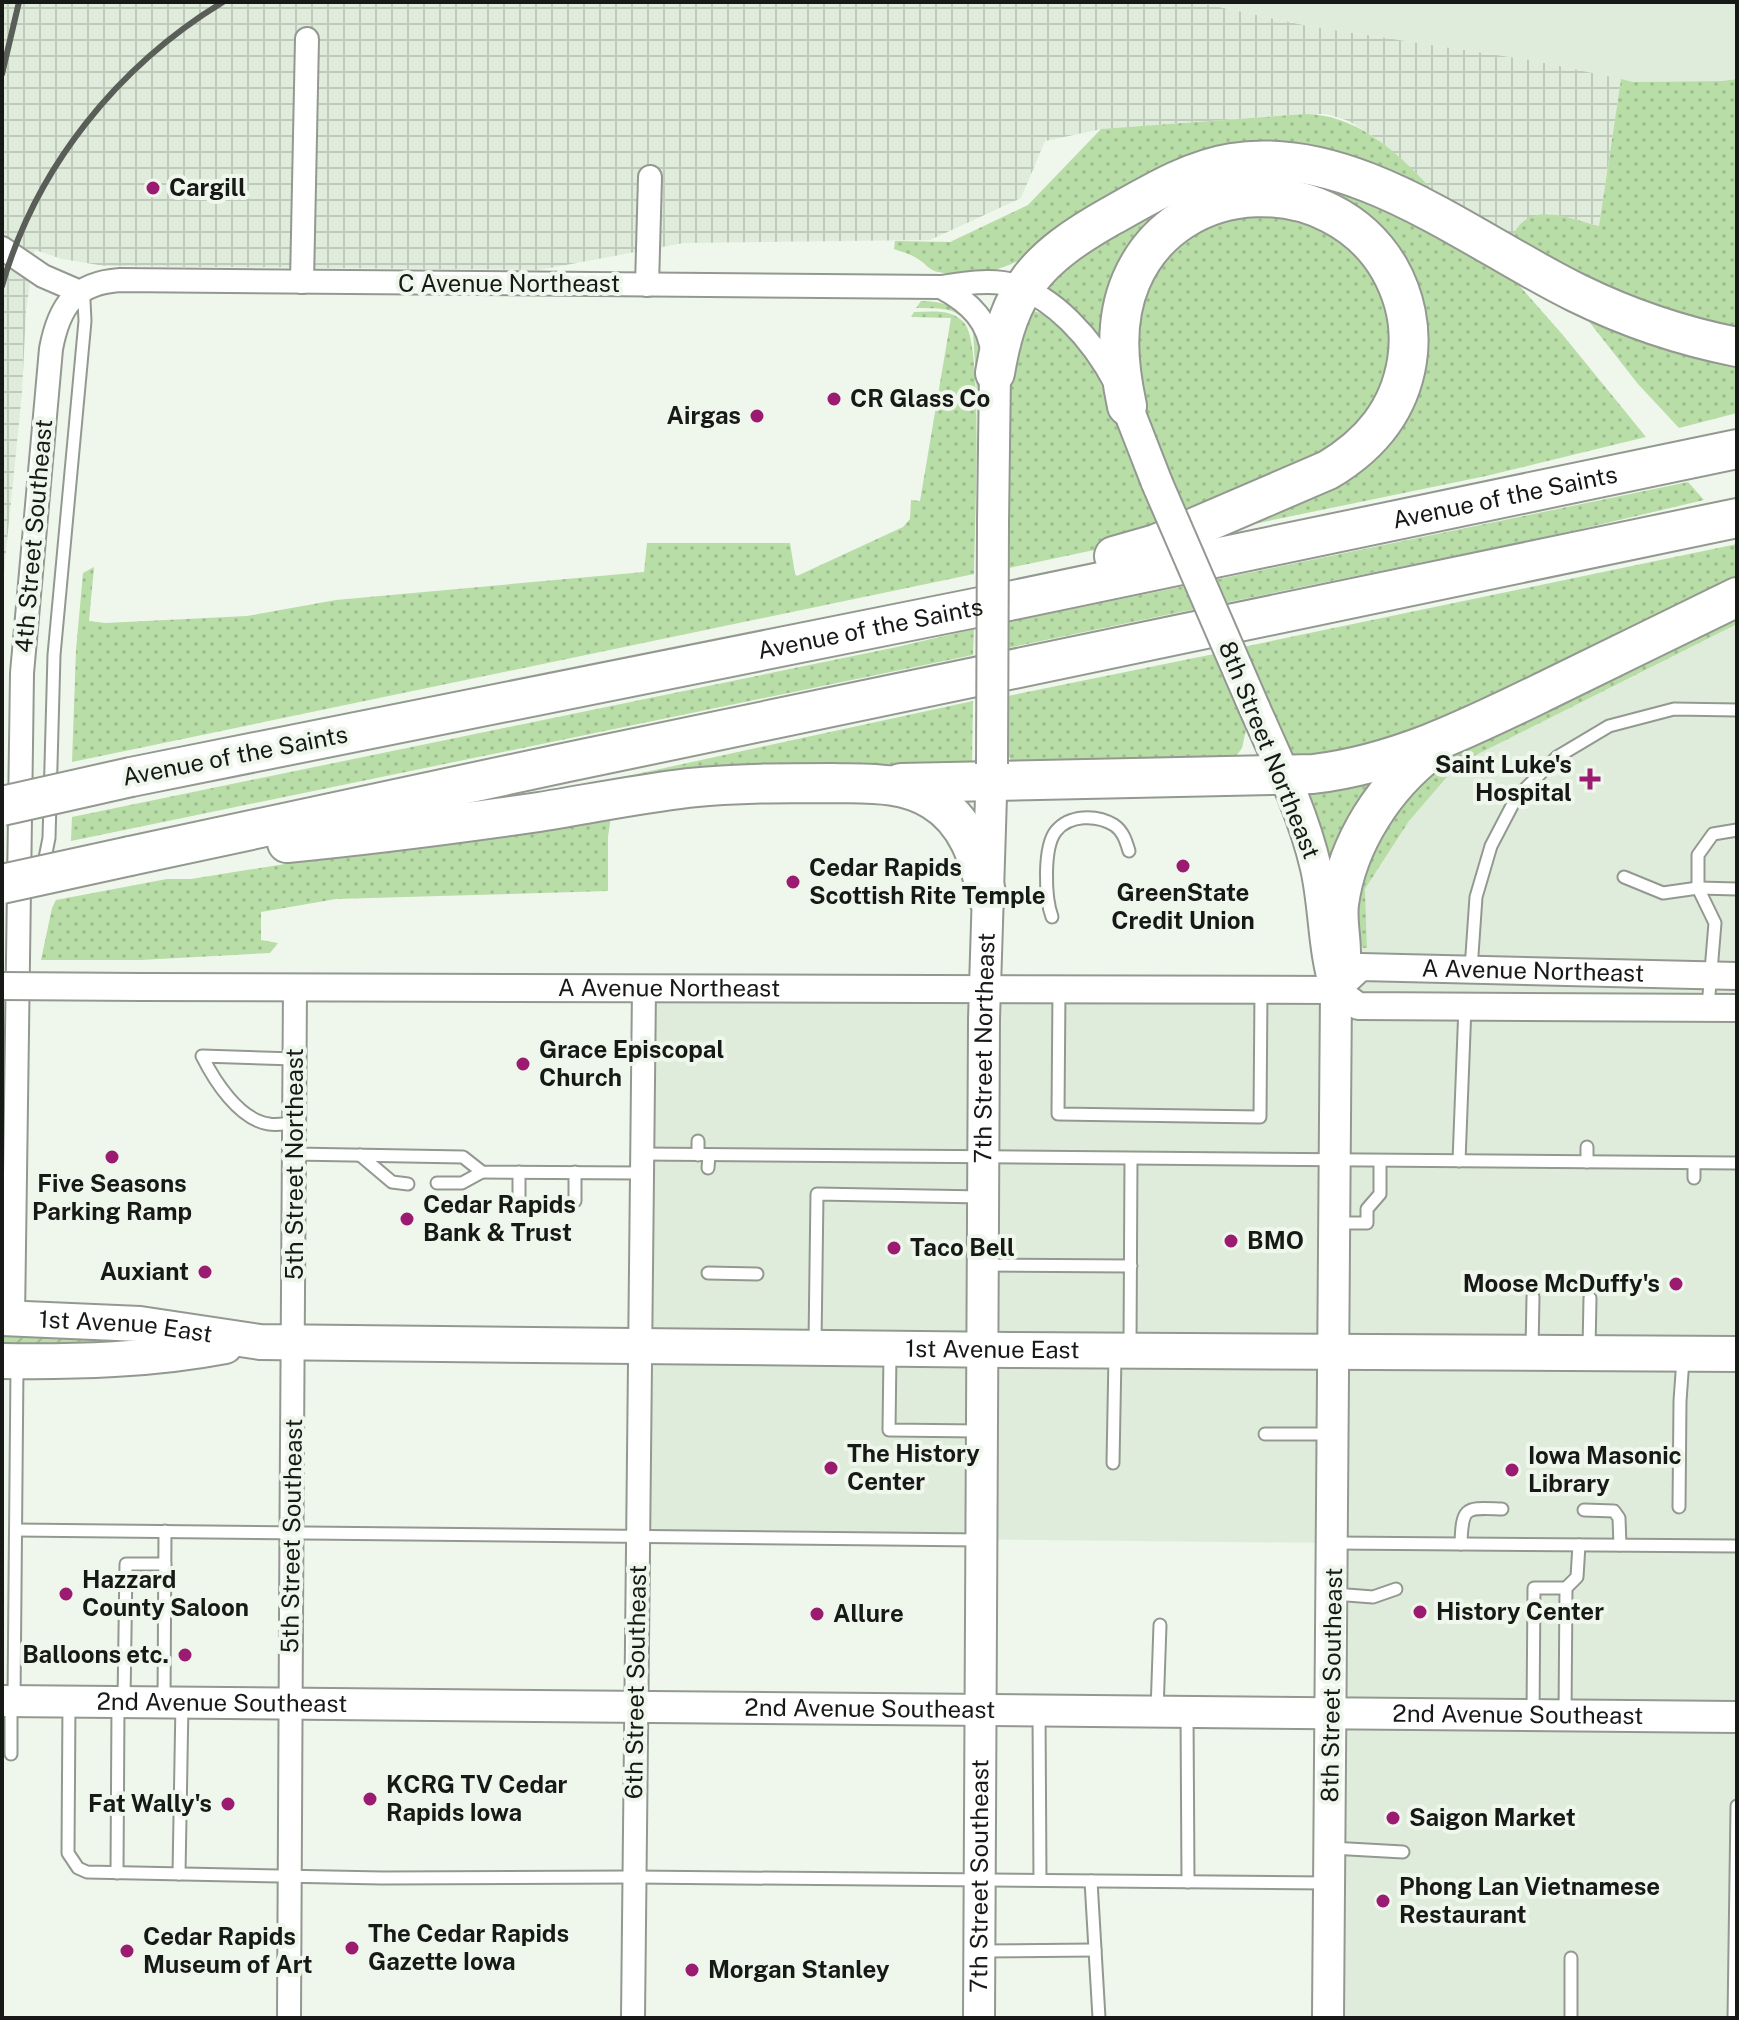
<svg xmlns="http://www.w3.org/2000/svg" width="1739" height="2020" viewBox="0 0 1739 2020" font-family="'Public Sans',sans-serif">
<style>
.built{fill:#e0ecdb}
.industrial{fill:url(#industrial-grid)}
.grass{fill:url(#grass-dots)}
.garden{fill:url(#garden-furrows)}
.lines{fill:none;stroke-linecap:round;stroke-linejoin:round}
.service-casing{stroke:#939990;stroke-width:15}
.minor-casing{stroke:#939990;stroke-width:26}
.tertiary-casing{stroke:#939990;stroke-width:30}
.secondary-casing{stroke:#939990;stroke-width:34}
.primary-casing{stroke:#939990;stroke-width:38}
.motorway-casing{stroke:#939990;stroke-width:42}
.service{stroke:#fff;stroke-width:11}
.minor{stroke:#fff;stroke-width:22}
.tertiary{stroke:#fff;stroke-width:26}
.secondary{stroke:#fff;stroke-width:30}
.primary{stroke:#fff;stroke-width:34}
.motorway{stroke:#fff;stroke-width:38}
.rail{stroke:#5a5e59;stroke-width:6}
.tertiary-bridge-casing{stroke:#939990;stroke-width:30;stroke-linecap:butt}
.secondary-bridge-casing{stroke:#939990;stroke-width:34;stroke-linecap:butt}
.motorway-bridge-casing{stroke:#939990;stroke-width:42;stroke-linecap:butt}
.tertiary-bridge{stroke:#fff;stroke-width:26}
.secondary-bridge{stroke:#fff;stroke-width:30}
.motorway-bridge{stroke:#fff;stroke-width:38}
.poi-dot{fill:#9a1b70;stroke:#eff6ec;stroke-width:3}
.labels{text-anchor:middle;stroke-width:8;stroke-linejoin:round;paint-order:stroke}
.poi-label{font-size:24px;font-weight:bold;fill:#171916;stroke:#eff6ec;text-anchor:start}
.street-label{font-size:24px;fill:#171916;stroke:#eff6ec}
</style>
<defs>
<pattern id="industrial-grid" width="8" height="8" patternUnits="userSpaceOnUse" patternTransform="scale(2)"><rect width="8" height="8" fill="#e0ecdb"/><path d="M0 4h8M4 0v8" fill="none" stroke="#bfcabb"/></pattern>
<pattern id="grass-dots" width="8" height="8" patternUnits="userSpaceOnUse" patternTransform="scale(2)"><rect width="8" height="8" fill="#b8dda7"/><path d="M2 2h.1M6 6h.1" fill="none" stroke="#9dbd8f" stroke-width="1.8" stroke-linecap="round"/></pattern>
<pattern id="garden-furrows" width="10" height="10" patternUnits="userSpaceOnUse" patternTransform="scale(2)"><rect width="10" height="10" fill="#b8dda7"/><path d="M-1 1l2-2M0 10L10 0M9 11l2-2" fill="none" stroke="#9dbd8f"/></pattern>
</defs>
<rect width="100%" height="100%" fill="#eff6ec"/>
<g class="built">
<path d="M1195,2H1737V79L1722,81L1633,82L1530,60L1308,26Z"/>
<path d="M1737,624V2018H1325L1333,1543L637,1536L644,988L1336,990L1341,953L1367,947L1365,889L1409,821L1430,793L1458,764Z"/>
</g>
<path class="industrial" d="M2,2H1195L1308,26L1530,60L1621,79L1599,226L1548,213L1520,246L1457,217L1420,177L1380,141L1349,121L1327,114H1305L1102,129L1045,141L1021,198L930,240L684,243L539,270L105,266L62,259L35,250L26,311L22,393L2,591Z"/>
<g class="grass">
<path d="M1621,79L1633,82L1722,81L1737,79V336L1660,317L1520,246L1514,233C1532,200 1570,219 1599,226Z"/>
<path d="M1305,114C1370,115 1416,172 1457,217L1315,155L1040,249C1009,268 976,280 938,272C930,271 925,263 918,259C911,254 902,252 894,249L895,241L950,242L1028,205L1101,129Z"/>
<path d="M1232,171L1357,191L1501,265L1562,334L1646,437L1486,476L1205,534L1400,414L1387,249L1218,193L1101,340L1047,292L1044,283L1079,253Z"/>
<path d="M1315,215L1382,275L1398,350L1363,434L1189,520L1147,422L1130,365L1145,275L1215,216Z"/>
<path d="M921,301C943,301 961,307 974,327C984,345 981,433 981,458L973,332C958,305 943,309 916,308Z"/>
<path d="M1576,305L1737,357V413L1679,428L1638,384Z"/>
<path d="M1034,311C1096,327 1137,475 1161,530L1099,549L1009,568L1008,396L1010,364L1030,313Z"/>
<path d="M914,312C932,312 952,308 965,324C984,349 974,532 974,574L72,762L76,650L83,573L94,567L89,621L105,623L247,616L336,600L644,572L647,543H790L795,574L797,576L903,527L910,519L911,500L920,501L951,318L911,317Z"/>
<path d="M1688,482L1704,500L1560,534L1224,603L1214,580Z"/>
<path d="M1737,544V588L1409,744L1295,765L1243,647Z"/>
<path d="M1185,586L1195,609L1008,648L1009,622Z"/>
<path d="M1737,609V624L1458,764L1409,821L1365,889L1367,948H1363L1353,932L1368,849L1432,764Z"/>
<path d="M974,629L973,655L71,841L72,817L897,647Z"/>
<path d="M1214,654L1246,730L1242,748L1234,759L1014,766C1001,749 1007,717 1008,696Z"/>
<path d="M973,701L972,766H871L563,790Z"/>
<path d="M1382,770L1333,858L1325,855L1302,785Z"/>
<path d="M611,816L608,837V891L336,899L261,912V940L278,943L270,953L141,960H41L52,908L56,900L167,879H191L447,838Z"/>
</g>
<path class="garden" d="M2,1331L106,1335L107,1344L2,1347Z"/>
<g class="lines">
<g class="service-casing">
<g id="service">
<path d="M43,868L49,838L54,655L85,321L84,301L80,292"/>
<path d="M1624,877L1663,893L1698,888L1737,889"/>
<path d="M1052,917C1045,898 1043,847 1056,831C1069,815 1096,814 1114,825C1123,831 1126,841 1129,851"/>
<path d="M1471,969L1476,897L1491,846L1516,798L1557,757L1609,726L1674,709L1737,710"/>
<path d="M1059,989L1058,1114L1260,1117L1261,990"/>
<path d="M1708,1007L1715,923L1698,888V855L1713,834L1737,830"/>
<path d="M295,1123C287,1123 277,1126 269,1124C239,1120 214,1080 202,1056L295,1059"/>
<path d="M1587,1147V1162"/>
<path d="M295,1154L463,1157L482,1172L641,1173"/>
<path d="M642,1154L1737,1163"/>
<path d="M360,1155L392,1182L408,1184"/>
<path d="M698,1155V1141"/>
<path d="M1459,1161L1465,1006"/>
<path d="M708,1168L709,1155"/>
<path d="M1694,1178V1163"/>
<path d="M437,1183H462L482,1172"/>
<path d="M519,1198V1172"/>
<path d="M575,1201V1172"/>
<path d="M1337,1223H1367V1209L1380,1194V1161"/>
<path d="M984,1265L1131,1266"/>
<path d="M708,1273L757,1274"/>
<path d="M815,1343L817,1194L982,1197"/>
<path d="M1130,1346L1131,1159"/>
<path d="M1532,1349L1533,1297"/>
<path d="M1589,1349L1590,1298"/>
<path d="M890,1353L889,1430L979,1431"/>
<path d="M1265,1434H1330"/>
<path d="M1113,1463L1115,1356"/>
<path d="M1679,1507L1680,1401L1683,1359"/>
<path d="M1584,1510L1614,1511L1619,1518L1620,1545"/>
<path d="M16,1530L981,1540"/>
<path d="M1334,1543L1737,1546"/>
<path d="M1461,1544C1462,1505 1466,1508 1502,1509"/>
<path d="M1334,1594L1373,1597L1396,1589"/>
<path d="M124,1700L126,1564H165"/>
<path d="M14,1701L17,1366"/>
<path d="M164,1702L165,1531"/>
<path d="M69,1703L68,1853L78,1868L87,1872L382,1878L634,1877L1327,1883"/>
<path d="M1039,1711L1040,1880"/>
<path d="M1157,1711L1160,1625"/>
<path d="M1187,1712L1188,1882"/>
<path d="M1533,1715L1534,1588H1566"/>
<path d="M1565,1715L1566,1588L1577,1577L1579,1545"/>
<path d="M11,1754V1702"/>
<path d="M1331,1848L1403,1852"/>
<path d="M117,1873L118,1706"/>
<path d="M179,1874L182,1703"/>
<path d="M1091,1881L1099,2018"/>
<path d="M980,1951L1095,1950"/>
<path d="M1571,2018V1958"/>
<path d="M1734,2018L1737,1806"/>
</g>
</g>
<g class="minor-casing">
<g id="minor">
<path d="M2,248L43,276L80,292"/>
<path d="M302,282L307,39"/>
<path d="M647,285L650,177"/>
<path d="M941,287C971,303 989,321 993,356"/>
<path d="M13,1318L22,673L51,349C59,306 75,283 120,280L941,287C962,284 983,280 1003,283C1052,291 1094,342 1116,384"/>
<path d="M289,2018C289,1674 294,1331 295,987"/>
<path d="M633,2018L644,988"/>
</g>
</g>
<g class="tertiary-casing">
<g id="tertiary">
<path id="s1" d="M141,987L1336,990L1358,1006L1737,1008"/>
<path id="s2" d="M1336,990L1361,967L1737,976"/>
</g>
</g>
<g class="secondary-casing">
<g id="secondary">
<path d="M1127,406L1157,483"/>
<path d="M993,522L995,373"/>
<path d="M1254,707C1277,759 1303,812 1316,868C1325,908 1323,950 1336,990L1328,2018"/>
<path id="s3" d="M2,1701L1737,1717"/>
<path id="s4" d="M979,2018L984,1019L992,764"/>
</g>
</g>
<g class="primary-casing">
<g id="primary">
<path id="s5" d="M2,1318L140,1324L260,1342L1011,1350L1737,1354"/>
<path d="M2,1361C76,1362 152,1360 225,1346"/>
</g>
</g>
<g class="motorway-casing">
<g id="motorway">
<path d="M995,373C1009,288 1037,258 1111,216C1149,195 1189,170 1232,163C1353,143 1474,243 1577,293C1628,318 1681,336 1737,347"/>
<path d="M1114,556L1156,544L1328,470C1370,445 1399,411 1407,361C1412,329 1405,296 1389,268C1331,170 1177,173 1131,281C1114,321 1118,364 1127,406"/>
<path id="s6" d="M131,777L990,605L1737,449"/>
<path d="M901,783L1313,774C1398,764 1473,726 1549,689C1612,658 1674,628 1737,597"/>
<path d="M287,843C371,835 455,824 539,812C588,804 638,794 688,788C736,783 785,783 833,783C867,784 902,781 933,800C968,821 979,859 987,897"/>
<path d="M130,856L568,762L1737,518"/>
<path d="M1336,990C1338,978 1341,965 1341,953C1341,936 1337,920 1339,904C1347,843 1385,785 1433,749"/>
</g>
</g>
<use href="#service" class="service"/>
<use href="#minor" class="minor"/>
<use href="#tertiary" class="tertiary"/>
<use href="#secondary" class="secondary"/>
<use href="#primary" class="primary"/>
<use href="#motorway" class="motorway"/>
<g class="rail">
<path d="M2,74L19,2"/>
<path d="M2,286C36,167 118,66 223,2"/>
</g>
<g class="tertiary-bridge-casing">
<path id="tertiary-bridge" d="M2,986L141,987"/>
</g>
<g class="secondary-bridge-casing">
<g id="secondary-bridge">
<path d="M1157,483L1254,707"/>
<path d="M992,764L993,522"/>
</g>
</g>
<g class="motorway-bridge-casing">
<g id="motorway-bridge">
<path d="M2,806L131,777"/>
<path d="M2,884L130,856"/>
</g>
</g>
<use href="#tertiary-bridge" class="tertiary-bridge"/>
<use href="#secondary-bridge" class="secondary-bridge"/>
<use href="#motorway-bridge" class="motorway-bridge"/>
</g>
<g class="poi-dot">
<circle cx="153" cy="188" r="8"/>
<circle cx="834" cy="399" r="8"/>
<circle cx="757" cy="416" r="8"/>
<path d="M1586 767h8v8h8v8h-8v8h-8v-8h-8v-8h8z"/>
<circle cx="1183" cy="866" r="8"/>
<circle cx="793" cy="882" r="8"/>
<circle cx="523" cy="1064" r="8"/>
<circle cx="112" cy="1157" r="8"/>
<circle cx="407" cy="1219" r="8"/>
<circle cx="1231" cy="1241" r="8"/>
<circle cx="894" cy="1248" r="8"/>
<circle cx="205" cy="1272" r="8"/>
<circle cx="1676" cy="1284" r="8"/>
<circle cx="831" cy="1468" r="8"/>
<circle cx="1512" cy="1470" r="8"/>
<circle cx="66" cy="1594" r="8"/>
<circle cx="1420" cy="1612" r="8"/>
<circle cx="817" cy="1614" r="8"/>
<circle cx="185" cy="1655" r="8"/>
<circle cx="370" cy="1799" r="8"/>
<circle cx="228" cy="1804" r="8"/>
<circle cx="1393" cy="1818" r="8"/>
<circle cx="1383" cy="1901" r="8"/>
<circle cx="352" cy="1948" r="8"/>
<circle cx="127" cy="1951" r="8"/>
<circle cx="692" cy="1970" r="8"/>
</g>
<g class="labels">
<g class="poi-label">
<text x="169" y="196">Cargill</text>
<text x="850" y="407">CR Glass Co</text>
<text x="741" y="424" text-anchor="end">Airgas</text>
<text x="1572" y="773" text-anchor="end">Saint Luke's<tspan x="1572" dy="28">Hospital</tspan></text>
<text x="809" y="876">Cedar Rapids<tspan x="809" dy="28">Scottish Rite Temple</tspan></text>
<text x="1183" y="901" text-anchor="middle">GreenState<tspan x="1183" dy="28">Credit Union</tspan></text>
<text x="539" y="1058">Grace Episcopal<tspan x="539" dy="28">Church</tspan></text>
<text x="112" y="1192" text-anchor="middle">Five Seasons<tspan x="112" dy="28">Parking Ramp</tspan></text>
<text x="423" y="1213">Cedar Rapids<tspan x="423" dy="28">Bank &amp; Trust</tspan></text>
<text x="1247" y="1249">BMO</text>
<text x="910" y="1256">Taco Bell</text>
<text x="189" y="1280" text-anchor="end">Auxiant</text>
<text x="1660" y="1292" text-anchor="end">Moose McDuffy's</text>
<text x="847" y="1462">The History<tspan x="847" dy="28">Center</tspan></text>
<text x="1528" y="1464">Iowa Masonic<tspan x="1528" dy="28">Library</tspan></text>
<text x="82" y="1588">Hazzard<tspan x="82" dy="28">County Saloon</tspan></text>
<text x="1436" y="1620">History Center</text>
<text x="833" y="1622">Allure</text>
<text x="169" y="1663" text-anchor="end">Balloons etc.</text>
<text x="386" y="1793">KCRG TV Cedar<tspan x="386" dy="28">Rapids Iowa</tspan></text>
<text x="212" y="1812" text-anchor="end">Fat Wally's</text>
<text x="1409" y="1826">Saigon Market</text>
<text x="1399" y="1895">Phong Lan Vietnamese<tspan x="1399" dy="28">Restaurant</tspan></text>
<text x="368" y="1942">The Cedar Rapids<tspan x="368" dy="28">Gazette Iowa</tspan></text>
<text x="143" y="1945">Cedar Rapids<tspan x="143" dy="28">Museum of Art</tspan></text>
<text x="708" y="1978">Morgan Stanley</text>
</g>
<g class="street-label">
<text x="509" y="292">C Avenue Northeast</text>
<text dy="8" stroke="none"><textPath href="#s6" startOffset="1402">Avenue of the Saints</textPath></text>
<text transform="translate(34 536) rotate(-85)" y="8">4th Street Southeast</text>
<text dy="8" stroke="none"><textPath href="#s6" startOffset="754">Avenue of the Saints</textPath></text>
<text transform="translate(1269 750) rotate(68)" y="8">8th Street Northeast</text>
<text transform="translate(235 756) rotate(-11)" y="8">Avenue of the Saints</text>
<text dy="8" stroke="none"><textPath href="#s2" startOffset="206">A Avenue Northeast</textPath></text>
<text dy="8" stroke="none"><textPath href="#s1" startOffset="528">A Avenue Northeast</textPath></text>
<text dy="8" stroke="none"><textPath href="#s4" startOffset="970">7th Street Northeast</textPath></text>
<text transform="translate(295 1164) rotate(-90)" y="8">5th Street Northeast</text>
<text dy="8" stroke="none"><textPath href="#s5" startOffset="124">1st Avenue East</textPath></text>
<text dy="8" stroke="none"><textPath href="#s5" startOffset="992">1st Avenue East</textPath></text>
<text transform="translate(292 1536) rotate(-89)" y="8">5th Street Southeast</text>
<text transform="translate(636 1682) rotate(-89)" y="8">6th Street Southeast</text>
<text transform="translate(1332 1685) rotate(-89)" y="8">8th Street Southeast</text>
<text dy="8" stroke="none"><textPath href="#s3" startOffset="220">2nd Avenue Southeast</textPath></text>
<text dy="8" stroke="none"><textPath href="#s3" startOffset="868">2nd Avenue Southeast</textPath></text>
<text dy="8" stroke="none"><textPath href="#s3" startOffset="1516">2nd Avenue Southeast</textPath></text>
<text dy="8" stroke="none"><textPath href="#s4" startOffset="142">7th Street Southeast</textPath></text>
</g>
</g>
<rect width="1739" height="2020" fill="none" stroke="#171916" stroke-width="8"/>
</svg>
